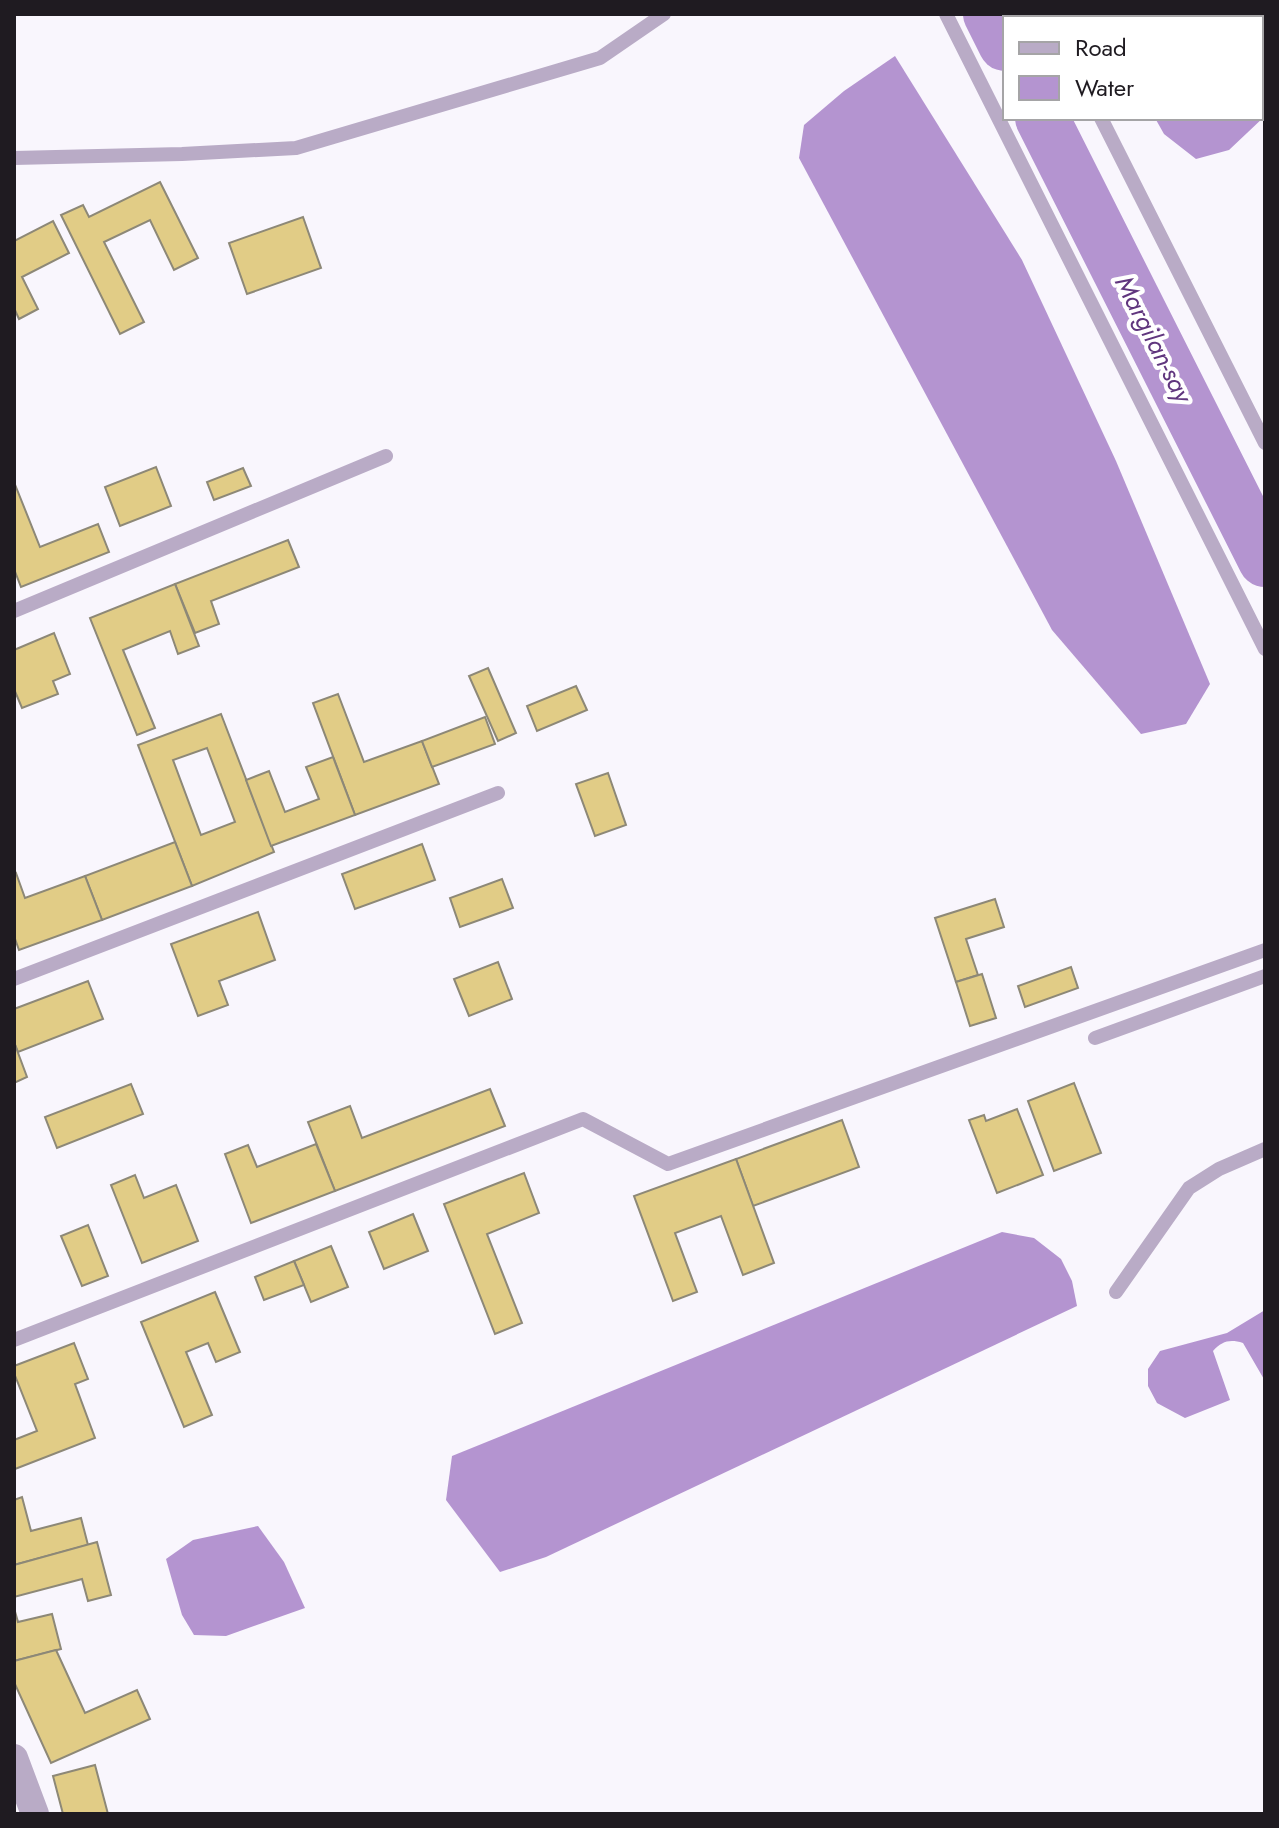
<svg xmlns="http://www.w3.org/2000/svg" width="1279" height="1828" viewBox="0 0 1279 1828" font-family="Jost,sans-serif">
<style>
.water{fill:#b494d0}
.lines{fill:none;stroke-linecap:round;stroke-linejoin:round}
.river{stroke:#b494d0;stroke-width:54}
.building{fill:#e1cc86;stroke:#8d8877;stroke-width:2;fill-rule:evenodd}
.lane{stroke:#b9abc6;stroke-width:14}
.street{stroke:#b9abc6;stroke-width:28}
.labels{text-anchor:middle;stroke-width:8;stroke-linejoin:round;paint-order:stroke}
.water-label{font-size:26px;font-style:italic;fill:#60367e;stroke:#fff}
</style>
<rect width="100%" height="100%" fill="#f9f6fd"/>
<g class="water">
<path d="M1095,14H1265V116L1229,150L1196,159L1164,134L1155,118H1261V18H1097Z"/>
<path d="M895,56L1022,260L1116,461L1210,684L1186,724L1141,734L1052,630L799,158L804,125L844,91Z"/>
<path d="M1002,1232L1034,1238L1061,1259L1072,1281L1077,1306L546,1557L500,1572L446,1500L452,1456Z"/>
<path d="M1265,1310V1381L1243,1343C1230,1339 1222,1341 1213,1351L1230,1400L1185,1418L1157,1403L1148,1386V1369L1160,1351L1227,1333Z"/>
<path d="M258,1526L284,1562L305,1608L226,1636L194,1635L182,1615L166,1559L193,1540Z"/>
</g>
<g class="lines">
<g class="river">
<path d="M990,14L1005,44"/>
<path d="M1042,118L1265,560"/>
</g>
</g>
<g class="building">
<path d="M160,182L198,258L174,270L150,220L104,242L144,322L120,334L61,215L83,205L89,217Z"/>
<path d="M303,217L321,268L247,294L229,243Z"/>
<path d="M53,221L69,253L22,277L38,309L19,319L14,308V241Z"/>
<path d="M156,467L171,506L120,526L105,487Z"/>
<path d="M243,468L251,486L214,500L207,482Z"/>
<path d="M14,482L40,547L98,524L109,552L21,587L14,569Z"/>
<path d="M288,540L299,567L211,601L219,624L195,633L175,584Z"/>
<path d="M175,584L199,646L178,654L170,631L123,650L155,728L137,735L90,618Z"/>
<path d="M54,633L70,674L53,681L58,694L22,708L14,689V650Z"/>
<path d="M488,668L516,733L498,741L469,676Z"/>
<path d="M576,686L587,710L537,731L527,706Z"/>
<path d="M338,694L364,762L422,741L439,784L355,815L313,703Z"/>
<path d="M221,714L274,852L192,886L138,745ZM207,748L235,822L201,835L173,760Z"/>
<path d="M485,717L495,744L432,767L422,741Z"/>
<path d="M333,757L355,815L271,846L246,780L269,771L285,812L319,799L306,767Z"/>
<path d="M608,773L626,825L595,836L576,784Z"/>
<path d="M175,842L192,886L102,920L85,876Z"/>
<path d="M422,844L435,880L355,909L342,874Z"/>
<path d="M16,873L25,898L85,876L102,920L19,950L14,936V874Z"/>
<path d="M502,879L513,908L460,927L450,898Z"/>
<path d="M995,899L1004,927L966,939L978,975L956,982L935,918Z"/>
<path d="M258,912L275,960L219,981L228,1005L198,1016L171,944Z"/>
<path d="M498,962L512,999L469,1016L454,979Z"/>
<path d="M1071,967L1078,988L1025,1007L1018,986Z"/>
<path d="M982,974L996,1018L970,1026L956,982Z"/>
<path d="M88,981L103,1019L18,1052L14,1042V1009Z"/>
<path d="M14,1042L27,1077L14,1083Z"/>
<path d="M1074,1083L1101,1153L1054,1171L1028,1101Z"/>
<path d="M131,1084L143,1114L57,1148L45,1117Z"/>
<path d="M490,1089L505,1126L335,1191L308,1122L350,1106L362,1138Z"/>
<path d="M1017,1109L1043,1175L997,1193L969,1120L984,1115L986,1121Z"/>
<path d="M842,1120L859,1167L753,1206L736,1159Z"/>
<path d="M316,1144L335,1191L251,1223L225,1154L248,1145L257,1167Z"/>
<path d="M736,1159L774,1263L743,1275L721,1216L675,1233L697,1292L673,1301L634,1196Z"/>
<path d="M524,1173L539,1213L487,1234L522,1323L495,1334L444,1204Z"/>
<path d="M135,1175L144,1198L176,1185L198,1241L142,1263L111,1185Z"/>
<path d="M413,1214L428,1251L384,1269L369,1232Z"/>
<path d="M88,1225L108,1276L82,1286L61,1236Z"/>
<path d="M331,1246L348,1287L311,1302L294,1261Z"/>
<path d="M294,1261L304,1285L264,1300L255,1277Z"/>
<path d="M215,1292L240,1352L216,1362L208,1343L186,1352L212,1415L184,1427L141,1322Z"/>
<path d="M74,1343L88,1379L75,1384L95,1438L15,1469L14,1440L37,1431L14,1373V1366Z"/>
<path d="M22,1497L31,1531L81,1518L88,1545L14,1565V1500Z"/>
<path d="M97,1542L111,1595L88,1601L82,1579L14,1597V1565Z"/>
<path d="M14,1608L18,1622L52,1614L61,1649L14,1661Z"/>
<path d="M56,1650L85,1713L137,1690L150,1719L51,1763L14,1682V1661Z"/>
<path d="M95,1765L108,1814H63L53,1776Z"/>
</g>
<g class="lines">
<g class="lane">
<path d="M946,14L1265,649"/>
<path d="M1044,14L1047,18"/>
<path d="M1101,118L1265,443"/>
<path d="M14,158L182,154L296,148L600,58L664,14"/>
<path d="M14,611L386,456"/>
<path d="M14,979L498,793"/>
<path d="M1095,1038L1265,976"/>
<path d="M1116,1292L1189,1188L1219,1169L1265,1149"/>
<path d="M14,1340L583,1119L668,1164L1265,950"/>
</g>
<path class="street" d="M14,1758L35,1814"/>
</g>
<g class="labels">
<g class="water-label">
<text transform="translate(1154 339) rotate(63)" y="9">Margilan-say</text>
</g>
</g>
<rect width="1279" height="1828" fill="none" stroke="#1f1b21" stroke-width="32"/>
<rect x="1003" y="16" width="260" height="104" fill="#ffffff" stroke="#a5a4a6" stroke-width="2"/>
<rect x="1019" y="42" width="40" height="12" fill="#b9abc6" stroke="#a5a4a6" stroke-width="2"/>
<text x="1075" y="56" font-size="24" fill="#1f1b21">Road</text>
<rect x="1019" y="76" width="40" height="24" fill="#b494d0" stroke="#a5a4a6" stroke-width="2"/>
<text x="1075" y="96" font-size="24" fill="#1f1b21">Water</text>
</svg>
